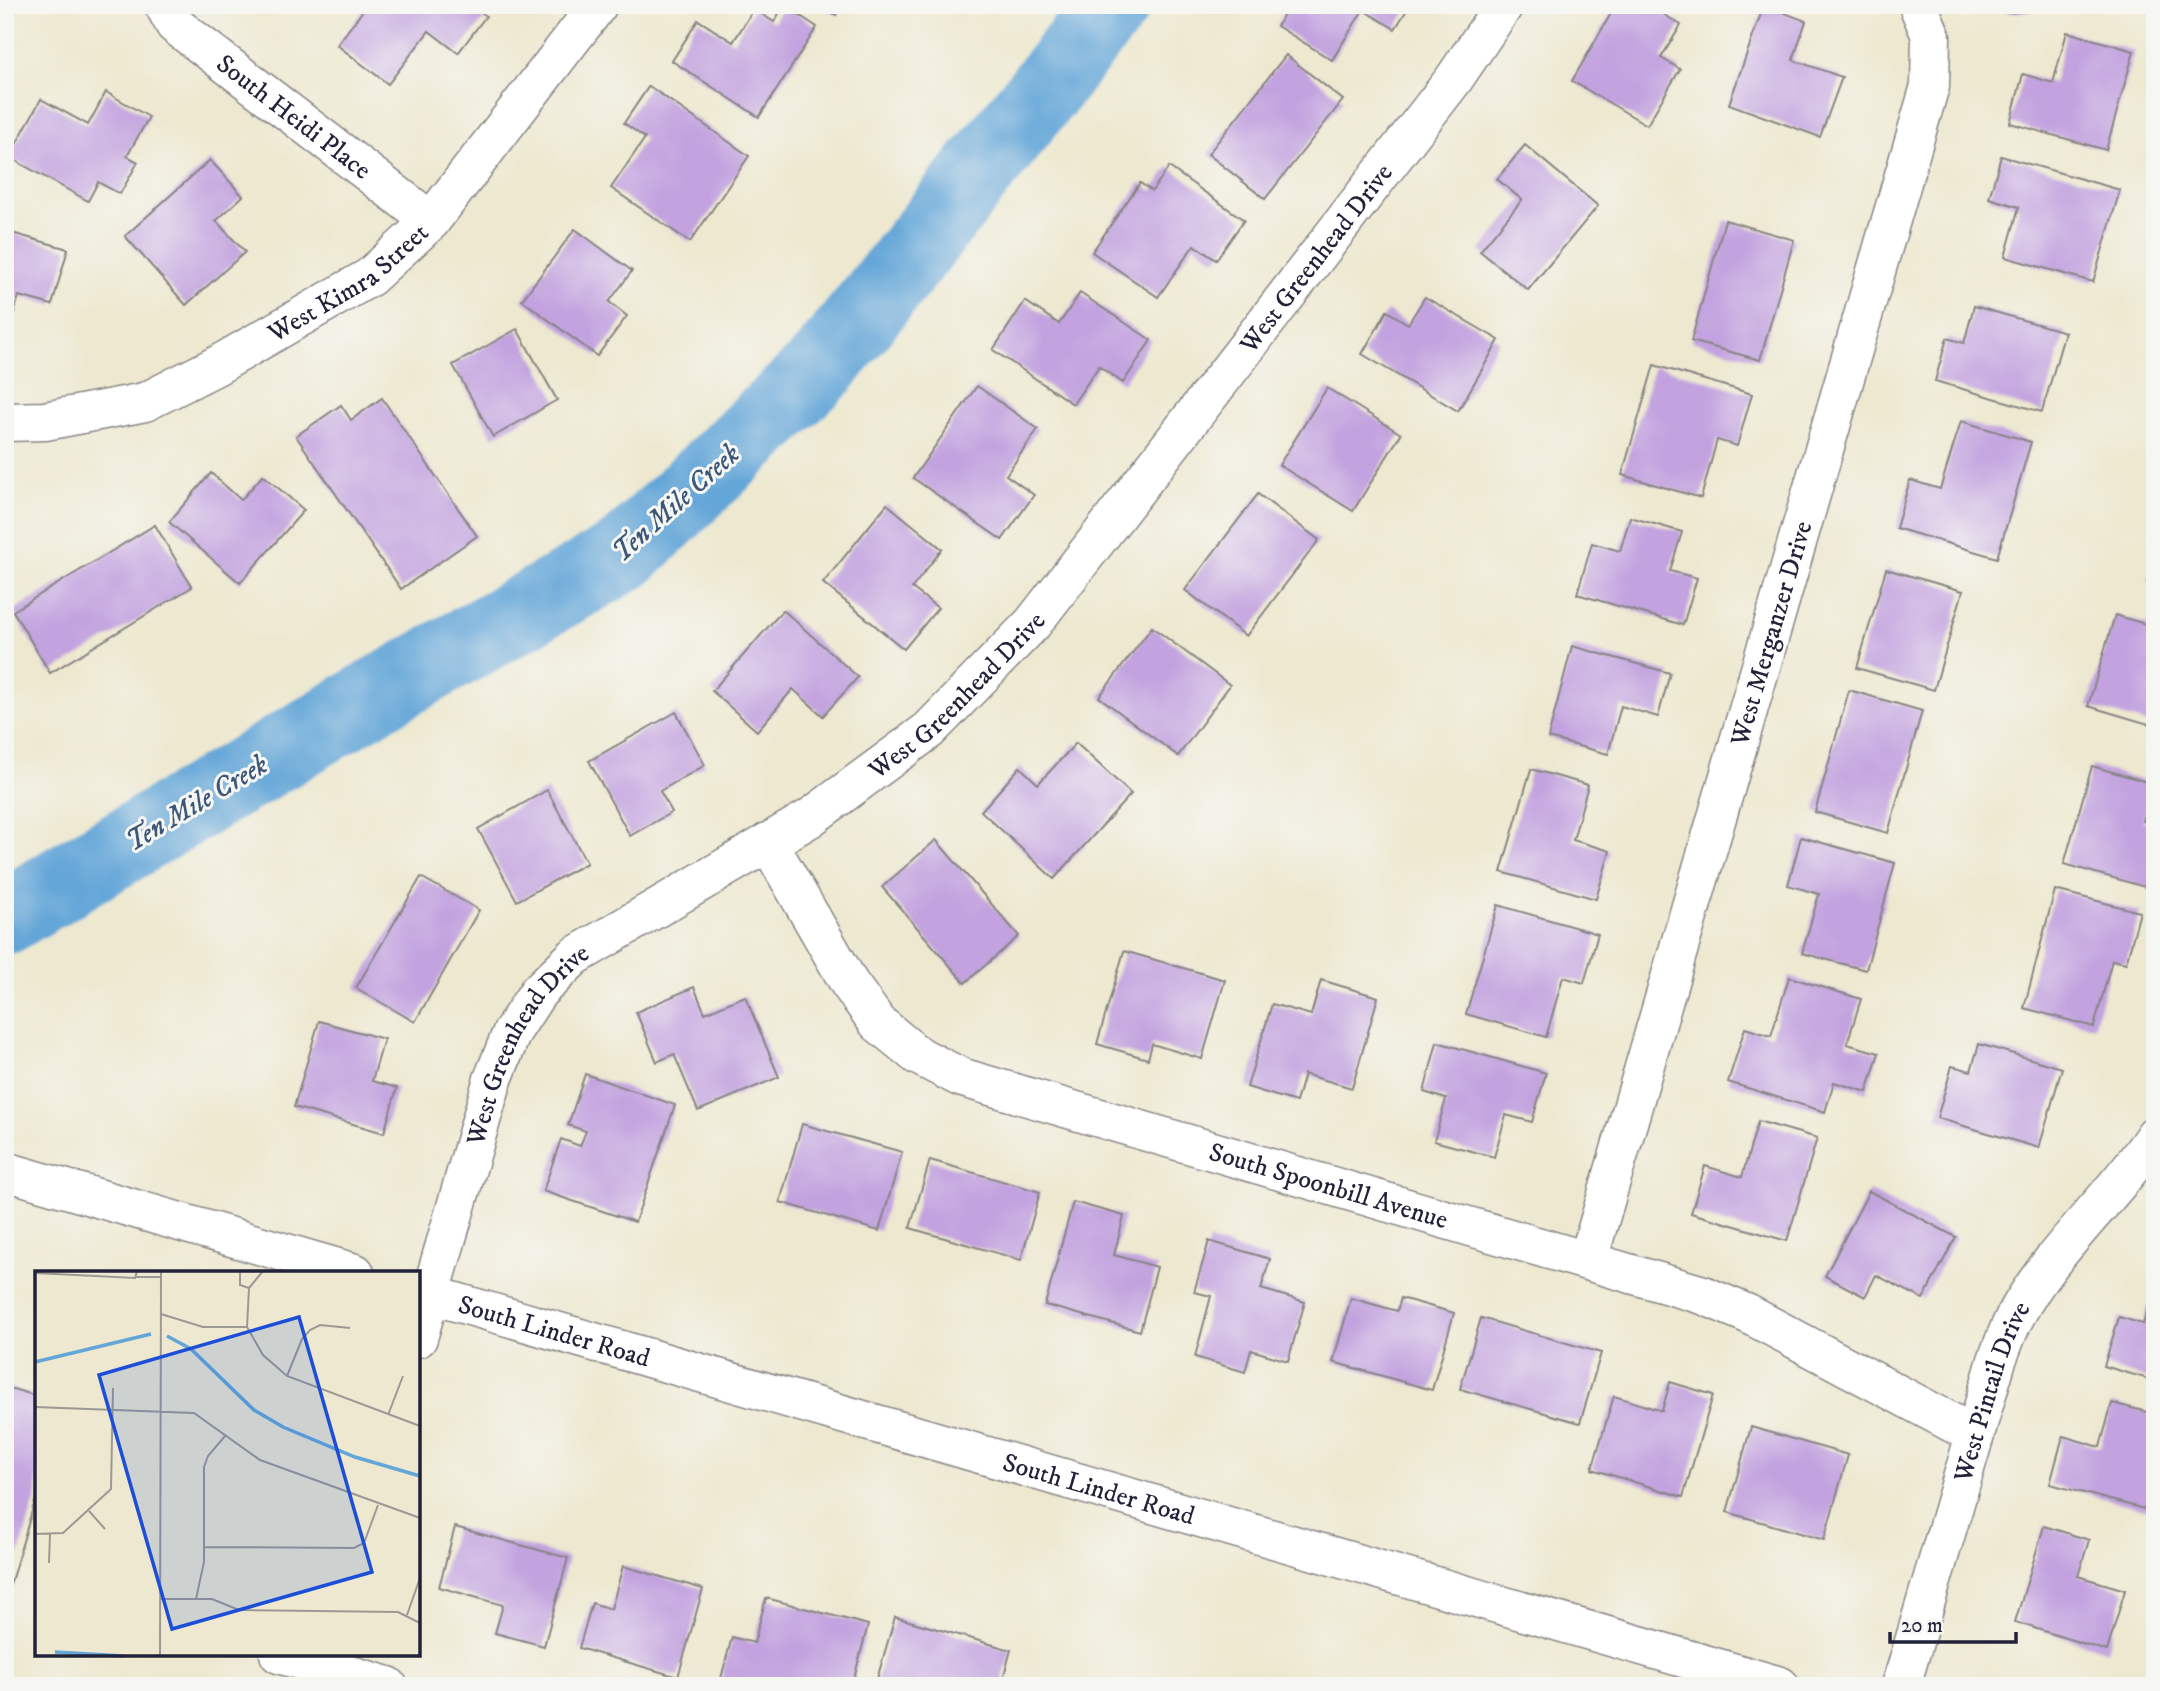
<svg xmlns="http://www.w3.org/2000/svg" width="2160" height="1691" viewBox="0 0 2160 1691" font-family="'IM FELL DW Pica',serif">
<style>
.lines{fill:none;stroke-linecap:round;stroke-linejoin:round}
.river{stroke:#63a6d8;stroke-width:75}
.building{fill:#c2a3df}
.minor-casing{stroke:#888585;stroke-width:41}
.tertiary-casing{stroke:#888585;stroke-width:41}
.minor{stroke:#fff;stroke-width:38}
.tertiary{stroke:#fff;stroke-width:38}
.labels{text-anchor:middle;stroke-width:6;stroke-linejoin:round;paint-order:stroke}
.street-label{font-size:26px;fill:#22223b;stroke:#f6f6f2}
.water-label{font-size:28px;font-style:italic;fill:#3c577a;stroke:#f6f6f2}
.inset-river{fill:none;stroke:#63a6d8;stroke-width:3.5}
.inset-road{fill:none;stroke:#9c9994;stroke-width:2}
.view{fill:#1d4ed8;fill-opacity:0.15;stroke:#1d4ed8;stroke-width:3.5}
.inset-edge{fill:none;stroke:#22223b;stroke-width:3.5}
</style>
<rect width="100%" height="100%" fill="#f6f6f2"/>
<filter id="ink" filterUnits="userSpaceOnUse"><feTurbulence type="fractalNoise" baseFrequency=".0143" numOctaves="2"/><feDisplacementMap in="SourceGraphic" scale="14" xChannelSelector="R" yChannelSelector="G"/><feConvolveMatrix kernelMatrix="1 2 1 2 8 2 1 2 1" color-interpolation-filters="sRGB"/></filter>
<filter id="wash" filterUnits="userSpaceOnUse"><feTurbulence type="fractalNoise" baseFrequency=".00686" numOctaves="4" result="noise"/><feDisplacementMap in="SourceGraphic" scale="28" xChannelSelector="R" yChannelSelector="G"/><feGaussianBlur stdDeviation="1.57" result="paint"/><feColorMatrix in="noise" values="0 0 0 0 0 0 0 0 0 0 0 0 0 0 0 0 0 1.4 0 .05"/><feComposite in="paint" operator="in"/></filter>
<g filter="url(#wash)">
<rect width="100%" height="100%" fill="#ede8cf"/>
<g class="lines">
<path class="river" d="M5,917L368,700L624,555L822,367L1112,5"/>
</g>
<g id="blocks">
<g class="building">
<path d="M367,5H472L486,16L458,53L429,31L388,84L337,45Z"/>
<path d="M784,5L817,27L759,117L672,61L698,20L733,42L754,9L774,22Z"/>
<path d="M820,5H842L836,15Z"/>
<path d="M1289,5H1410L1395,29L1363,10L1332,60L1277,26Z"/>
<path d="M1616,5H1648L1681,25L1661,58L1680,69L1647,125L1572,81Z"/>
<path d="M1764,5L1806,21L1793,60L1842,77L1820,137L1729,104Z"/>
<path d="M2007,5H2056L2057,8L2008,13Z"/>
<path d="M2067,32L2134,51L2106,150L2010,123L2023,74L2053,83Z"/>
<path d="M1286,55L1343,100L1265,199L1208,154Z"/>
<path d="M649,86L749,156L690,242L611,188L645,138L624,123Z"/>
<path d="M106,92L149,117L127,156L138,162L120,194L98,182L88,201L9,157L41,99L88,125Z"/>
<path d="M1525,145L1598,206L1528,290L1480,251L1522,200L1497,179Z"/>
<path d="M2001,156L2120,190L2093,282L2005,257L2019,207L1989,198Z"/>
<path d="M210,160L243,196L216,221L245,252L186,305L125,236Z"/>
<path d="M1169,167L1244,220L1216,260L1194,245L1158,297L1092,252L1140,183L1152,191Z"/>
<path d="M1725,220L1794,240L1760,360L1691,341Z"/>
<path d="M575,229L632,271L609,302L627,316L597,356L522,300Z"/>
<path d="M5,231L68,249L52,305L19,296L6,339Z"/>
<path d="M1080,293L1151,340L1123,383L1099,366L1073,404L993,350L1025,301L1059,324Z"/>
<path d="M1425,297L1499,340L1458,411L1362,354L1387,311L1408,324Z"/>
<path d="M1974,306L2065,332L2042,412L1935,381L1947,338L1964,343Z"/>
<path d="M517,329L557,400L493,437L453,365Z"/>
<path d="M1654,365L1752,394L1737,446L1717,440L1701,498L1622,475Z"/>
<path d="M977,386L1038,429L1006,475L1034,495L1002,540L913,478Z"/>
<path d="M1327,388L1401,434L1353,511L1279,465Z"/>
<path d="M382,398L477,536L401,589L296,436L341,405L351,420Z"/>
<path d="M1961,421L2031,442L1997,558L1896,528L1910,480L1940,489Z"/>
<path d="M211,473L241,500L263,475L304,510L240,583L169,522Z"/>
<path d="M1258,494L1319,540L1246,636L1185,590Z"/>
<path d="M887,504L942,549L912,588L938,608L904,649L823,583Z"/>
<path d="M1630,517L1682,532L1670,571L1697,578L1683,625L1577,594L1592,543L1620,551Z"/>
<path d="M155,525L192,587L50,673L13,611Z"/>
<path d="M2154,561H2155V584L2148,582Z"/>
<path d="M1886,569L1963,591L1934,690L1857,668Z"/>
<path d="M783,610L858,677L823,716L793,689L757,731L712,691Z"/>
<path d="M2115,615L2155,627V726L2088,706Z"/>
<path d="M1152,627L1230,685L1178,756L1099,697Z"/>
<path d="M1572,646L1670,673L1658,717L1621,706L1608,754L1548,738Z"/>
<path d="M1849,690L1922,711L1888,833L1815,812Z"/>
<path d="M676,712L705,765L660,791L672,812L630,836L589,761Z"/>
<path d="M1076,743L1131,794L1054,879L981,811L1020,767L1038,784Z"/>
<path d="M2092,766L2154,784L2143,821L2155,824L2152,889L2064,864Z"/>
<path d="M1531,769L1588,785L1573,840L1610,851L1596,899L1501,872Z"/>
<path d="M547,790L587,863L517,901L478,829Z"/>
<path d="M1801,837L1895,863L1866,970L1802,953L1819,894L1788,885Z"/>
<path d="M936,840L1019,936L965,983L882,887Z"/>
<path d="M421,877L479,910L415,1022L356,988Z"/>
<path d="M2055,890L2140,912L2126,963L2112,960L2094,1027L2024,1008Z"/>
<path d="M1498,905L1598,934L1584,983L1563,977L1546,1037L1466,1014Z"/>
<path d="M1124,951L1225,980L1202,1059L1152,1044L1148,1059L1097,1044Z"/>
<path d="M1789,977L1861,999L1847,1044L1879,1053L1867,1092L1834,1082L1825,1112L1728,1082L1745,1028L1771,1036Z"/>
<path d="M1321,980L1378,997L1352,1088L1304,1074L1296,1102L1247,1087L1272,1004L1311,1015Z"/>
<path d="M694,987L705,1013L745,996L779,1077L698,1111L674,1054L657,1062L636,1012Z"/>
<path d="M319,1021L384,1039L372,1081L397,1088L384,1133L294,1107Z"/>
<path d="M1437,1042L1546,1073L1532,1122L1506,1115L1494,1157L1434,1141L1446,1099L1424,1092Z"/>
<path d="M1979,1044L2062,1068L2039,1148L1937,1118L1952,1066L1971,1071Z"/>
<path d="M585,1074L675,1105L635,1222L543,1191L561,1139L580,1146L586,1131L568,1125Z"/>
<path d="M1758,1121L1817,1138L1787,1241L1691,1213L1705,1166L1742,1177Z"/>
<path d="M802,1124L902,1152L879,1231L780,1202Z"/>
<path d="M930,1160L1040,1192L1021,1260L910,1228Z"/>
<path d="M1869,1191L1956,1237L1923,1299L1876,1275L1865,1297L1825,1276Z"/>
<path d="M1073,1202L1124,1216L1114,1255L1157,1267L1140,1331L1045,1305Z"/>
<path d="M1209,1241L1270,1259L1261,1289L1305,1302L1288,1361L1251,1350L1245,1372L1195,1357L1211,1296L1194,1292Z"/>
<path d="M2155,1287V1381L2104,1366L2119,1317L2143,1324Z"/>
<path d="M1351,1298L1397,1311L1401,1298L1454,1313L1432,1390L1333,1362Z"/>
<path d="M1481,1318L1601,1353L1580,1423L1460,1389Z"/>
<path d="M1670,1382L1713,1395L1683,1497L1592,1469L1614,1396L1662,1411Z"/>
<path d="M6,1387L37,1396V1494L10,1585L5,1584Z"/>
<path d="M2112,1403L2155,1414V1485L2148,1510L2050,1484L2063,1436L2100,1447Z"/>
<path d="M1751,1427L1848,1455L1824,1540L1727,1512Z"/>
<path d="M2044,1526L2089,1540L2078,1576L2125,1590L2107,1651L2015,1622Z"/>
<path d="M455,1527L568,1558L544,1646L495,1633L503,1605L439,1587Z"/>
<path d="M623,1566L703,1589L678,1677L579,1648L592,1603L611,1609Z"/>
<path d="M766,1598L868,1625L852,1686H719L732,1637L754,1643Z"/>
<path d="M895,1617L1011,1650L1001,1686H875Z"/>
</g>
</g>
</g>
<g filter="url(#ink)">
<use href="#blocks" fill-opacity="0" stroke="#888585" stroke-width="2"/>
<g class="lines">
<g class="minor-casing">
<g id="minor">
<path id="s1" d="M164,5L175,25L431,221"/>
<path id="s2" d="M5,422L45,421L145,402L216,366L370,277L431,221L598,5"/>
<path id="s3" d="M768,842L849,983L878,1023L917,1055L960,1077L1703,1295L1748,1314L1975,1435"/>
<path id="s4" d="M1588,1260L1930,86L1931,36L1918,5"/>
<path id="s5" d="M418,1338L493,1079L512,1032L538,992L575,956L810,818L929,730L1033,623L1454,79L1504,5"/>
<path d="M279,1654L388,1686"/>
<path id="s6" d="M1901,1686L1997,1360C2003,1345 2008,1329 2016,1315C2052,1249 2113,1198 2155,1135"/>
</g>
</g>
<g class="tertiary-casing">
<g id="tertiary">
<path d="M5,1171L355,1273"/>
<path id="s7" d="M418,1291L1780,1686"/>
</g>
</g>
<use href="#minor" class="minor"/>
<use href="#tertiary" class="tertiary"/>
</g>
</g>
<g class="labels">
<g class="street-label">
<text dy="9" stroke="none"><textPath href="#s1" startOffset="173">South Heidi Place</textPath></text>
<text dy="9" stroke="none"><textPath href="#s5" startOffset="1451">West Greenhead Drive</textPath></text>
<text dy="9" stroke="none"><textPath href="#s2" startOffset="378">West Kimra Street</textPath></text>
<text dy="9" stroke="none"><textPath href="#s4" startOffset="653">West Merganzer Drive</textPath></text>
<text dy="9" stroke="none"><textPath href="#s5" startOffset="884">West Greenhead Drive</textPath></text>
<text dy="9" stroke="none"><textPath href="#s5" startOffset="317">West Greenhead Drive</textPath></text>
<text dy="9" stroke="none"><textPath href="#s3" startOffset="695">South Spoonbill Avenue</textPath></text>
<text dy="9" stroke="none"><textPath href="#s7" startOffset="142">South Linder Road</textPath></text>
<text dy="9" stroke="none"><textPath href="#s6" startOffset="308">West Pintail Drive</textPath></text>
<text dy="9" stroke="none"><textPath href="#s7" startOffset="709">South Linder Road</textPath></text>
</g>
<g class="water-label">
<text transform="translate(675 502) rotate(-42)" y="10">Ten Mile Creek</text>
<text transform="translate(196 802) rotate(-31)" y="10">Ten Mile Creek</text>
</g>
</g>
<g transform="translate(35 1271)">
<rect width="385" height="385" fill="#ede8cf"/>
<path class="inset-river" d="M132,65L156,78L219,139L248,156L320,186L385,205M0,91L116,63M20,381L89,385"/>
<path class="inset-road" d="M205,0V14L214,17M228,0L214,17L212,56L228,84L252,105L385,155M0,2L100,7L102,0M101,6H126M126,43L168,56H212M252,105L267,68L275,59L285,54L315,57M0,136L159,142L225,189L385,247M353,144L368,105M54,240L70,258M0,263L28,262L76,218L78,117M169,276L319,277L329,272L343,234M14,292L15,263M125,328H177L204,339L363,341L385,352M161,328L169,291V196L173,185L190,165M372,344L385,307M125,385L126,0"/>
<path class="view" d="M264,46L337,301L137,358L64,104Z"/>
<rect width="385" height="385" class="inset-edge"/>
</g>
<rect width="2160" height="1691" fill="none" stroke="#f6f6f2" stroke-width="28"/>
<path d="M1890 1632v10h126v-10" fill="none" stroke="#22223b" stroke-width="3.5"/>
<text x="1901" y="1632" font-size="21" fill="#22223b" stroke="#f6f6f2" stroke-width="5" paint-order="stroke">20 m</text>
</svg>
